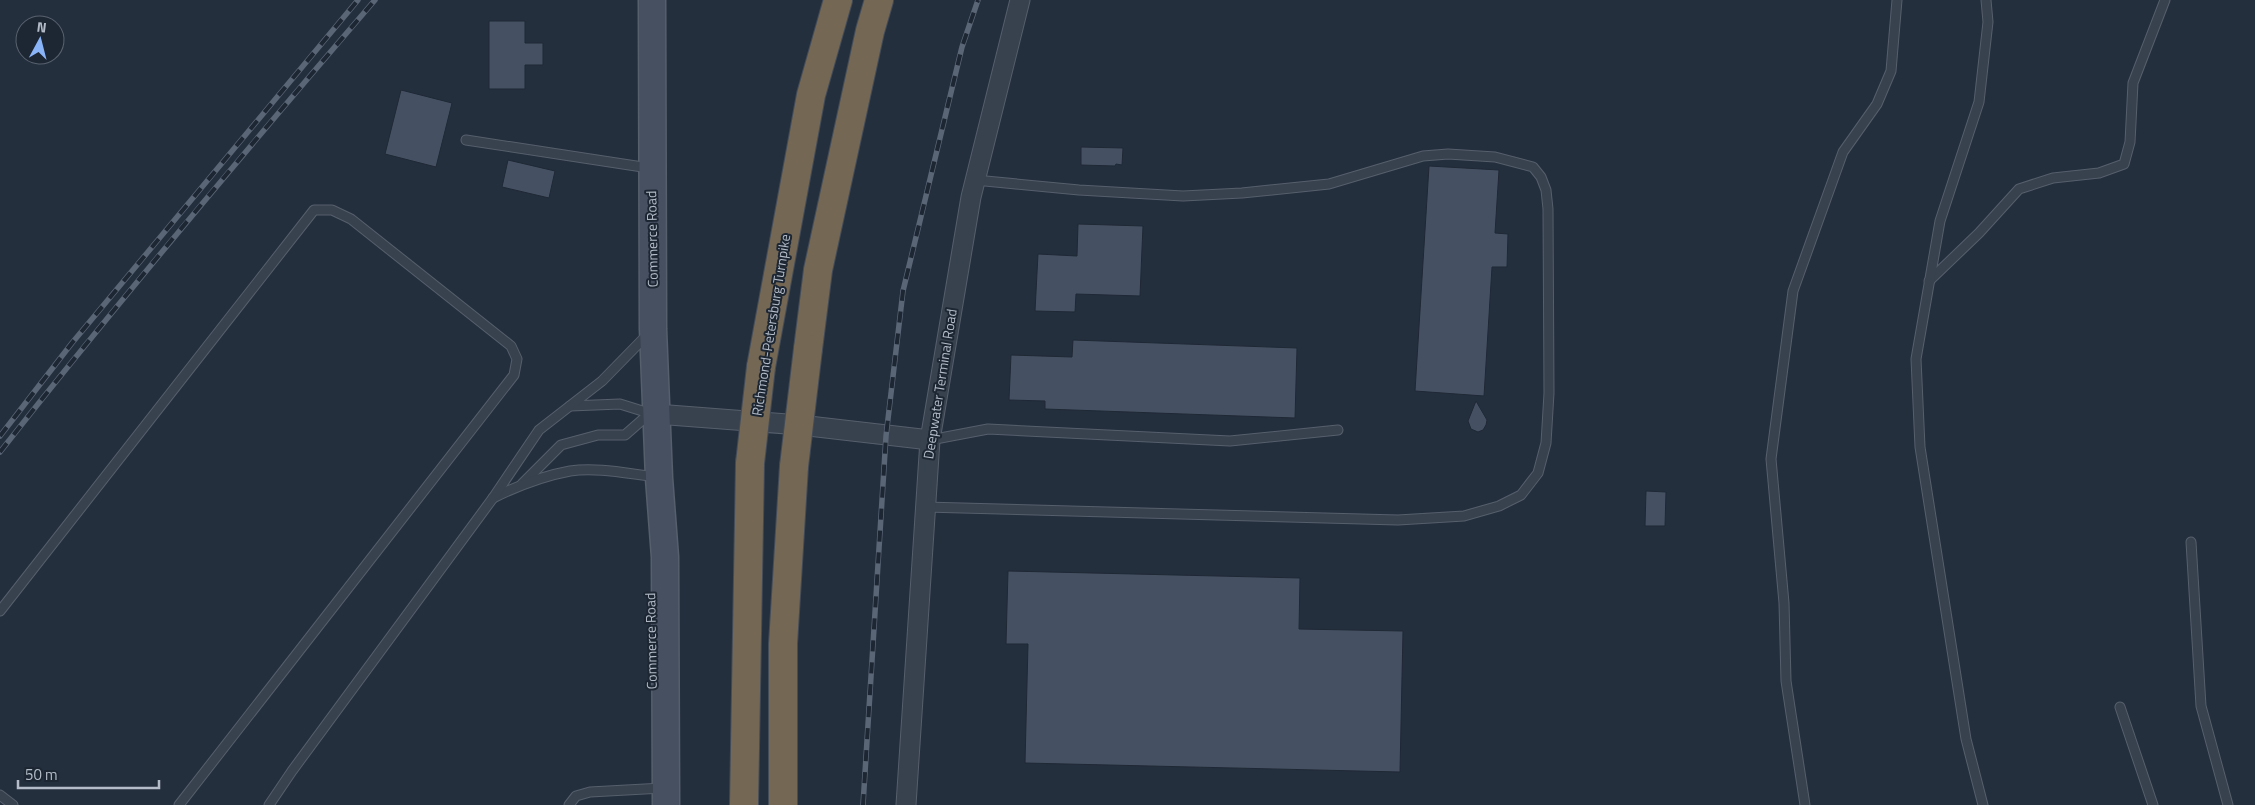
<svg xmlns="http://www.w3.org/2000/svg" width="2255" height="805" viewBox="0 0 2255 805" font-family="'Titillium Web',sans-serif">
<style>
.building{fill:#455162;stroke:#1f2835}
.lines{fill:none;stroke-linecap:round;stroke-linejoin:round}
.service-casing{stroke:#565f6c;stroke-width:11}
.minor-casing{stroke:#565f6c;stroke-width:21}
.secondary-casing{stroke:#565f6c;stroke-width:29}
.motorway-casing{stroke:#434c59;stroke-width:30}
.service{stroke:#38414e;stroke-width:9}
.minor{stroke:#38414e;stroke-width:19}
.secondary{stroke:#465061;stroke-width:26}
.motorway{stroke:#746855;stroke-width:28}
.rail-casing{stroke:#5a6575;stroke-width:5.5}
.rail{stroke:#1d2633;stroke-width:4;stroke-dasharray:11;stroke-linecap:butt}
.motorway-bridge-casing{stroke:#434c59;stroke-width:30;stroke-linecap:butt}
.motorway-bridge{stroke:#746855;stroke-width:28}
.labels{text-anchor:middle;stroke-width:4;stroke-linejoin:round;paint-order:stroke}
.street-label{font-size:14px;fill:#b4bcc9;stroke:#1d2633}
</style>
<rect width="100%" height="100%" fill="#242f3e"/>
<g class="building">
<path d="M489,21H525V43H543V65H525V89H489Z"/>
<path d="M401,90L452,103L436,167L385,154Z"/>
<path d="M1081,147L1123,148L1122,165L1116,164L1115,166L1081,165Z"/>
<path d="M508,160L555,171L549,198L502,187Z"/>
<path d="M1429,166L1499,170L1495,233L1508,234L1507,267H1492L1484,396L1415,391Z"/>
<path d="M1078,224L1143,226L1140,296L1076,294L1075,312L1035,311L1038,254L1077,256Z"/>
<path d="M1073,340L1297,348L1295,418L1045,409V401L1009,400L1011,355L1072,357Z"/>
<path d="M1476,401L1487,420L1486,425L1483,430L1478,432L1471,429L1468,421Z"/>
<path d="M1646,491L1666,492L1665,526H1645Z"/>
<path d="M1008,571L1300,578L1299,629L1403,631L1400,772L1025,763L1028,644H1006Z"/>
</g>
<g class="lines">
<g class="service-casing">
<g id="service">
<path d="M466,140L649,168"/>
<path d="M1929,281L1979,233L2019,189L2053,178L2099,173L2124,164L2130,142L2133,83L2165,0"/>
<path d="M570,406L620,404L652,414"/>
<path d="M930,440L988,429L1230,441L1338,430"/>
<path d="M522,484L561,445L598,435H625L649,414"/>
<path d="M493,498C517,486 543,476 570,471C598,467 629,474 658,477"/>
<path d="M925,507L1398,520L1464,516L1499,506L1521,495L1538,473L1546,443L1549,393L1548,209L1546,190L1541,177L1533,167L1495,157L1448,154L1423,156L1329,184L1242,193L1183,196L1079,190L975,180"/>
<path d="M2191,542L2201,706L2228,805"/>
<path d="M0,611L314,210H332L351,219L511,346L517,359L514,375L179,805"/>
<path d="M2120,707L2153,805"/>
<path d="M0,795L13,805"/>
<path d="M269,805L292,771L493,498L539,430L602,381L648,334"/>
<path d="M569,805L576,796L590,792L663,788"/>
<path d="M1805,805L1786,681L1784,603L1771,459L1793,291L1843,152L1877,104L1891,71L1897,0"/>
<path d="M1983,805L1966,739L1920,447L1916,359L1940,221L1979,102L1988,22L1986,0"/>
</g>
</g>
<g class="minor-casing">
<g id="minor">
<path d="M656,414L800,425L930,440"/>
<path d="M906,805L930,440L971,197L1020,0"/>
</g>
</g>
<g class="secondary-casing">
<path id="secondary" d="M652,0L653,329L659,478L665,557L666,805"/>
</g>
<g class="motorway-casing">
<g id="motorway">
<path d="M808,349L818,270L870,31L879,0"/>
<path d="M761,367L811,95L838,0"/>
<path d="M744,805L750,463"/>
<path d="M783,805V644L794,466"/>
</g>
</g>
<use href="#service" class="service"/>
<use href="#minor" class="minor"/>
<use href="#secondary" class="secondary"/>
<use href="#motorway" class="motorway"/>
<g class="rail-casing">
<g id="rail">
<path d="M0,436L72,343L358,0"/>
<path d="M0,452C121,298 247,149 375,0"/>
<path d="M863,805L886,436L903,291L962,47L978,0"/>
</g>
</g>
<use href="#rail" class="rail"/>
<g class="motorway-bridge-casing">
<g id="motorway-bridge">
<path d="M750,463L761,367"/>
<path d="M794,466L808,349"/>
</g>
</g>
<use href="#motorway-bridge" class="motorway-bridge"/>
</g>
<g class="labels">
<g class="street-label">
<text transform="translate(652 239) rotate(-91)" y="5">Commerce Road</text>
<text transform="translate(771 325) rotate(-81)" y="5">Richmond-Petersburg Turnpike</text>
<text transform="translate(940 384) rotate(-81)" y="5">Deepwater Terminal Road</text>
<text transform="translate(651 641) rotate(-91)" y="5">Commerce Road</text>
</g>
</g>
<g transform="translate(40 40) rotate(7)"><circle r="24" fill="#1d2633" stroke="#59626f"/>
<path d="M0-4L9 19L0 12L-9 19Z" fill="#8ab4f8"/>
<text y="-8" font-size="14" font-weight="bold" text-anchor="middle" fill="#b4bcc9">N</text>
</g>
<path d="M18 780v8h141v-8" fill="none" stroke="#b4bcc9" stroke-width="2.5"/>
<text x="25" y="780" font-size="15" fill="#b4bcc9" stroke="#1d2633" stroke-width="4" paint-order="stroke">50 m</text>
</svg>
